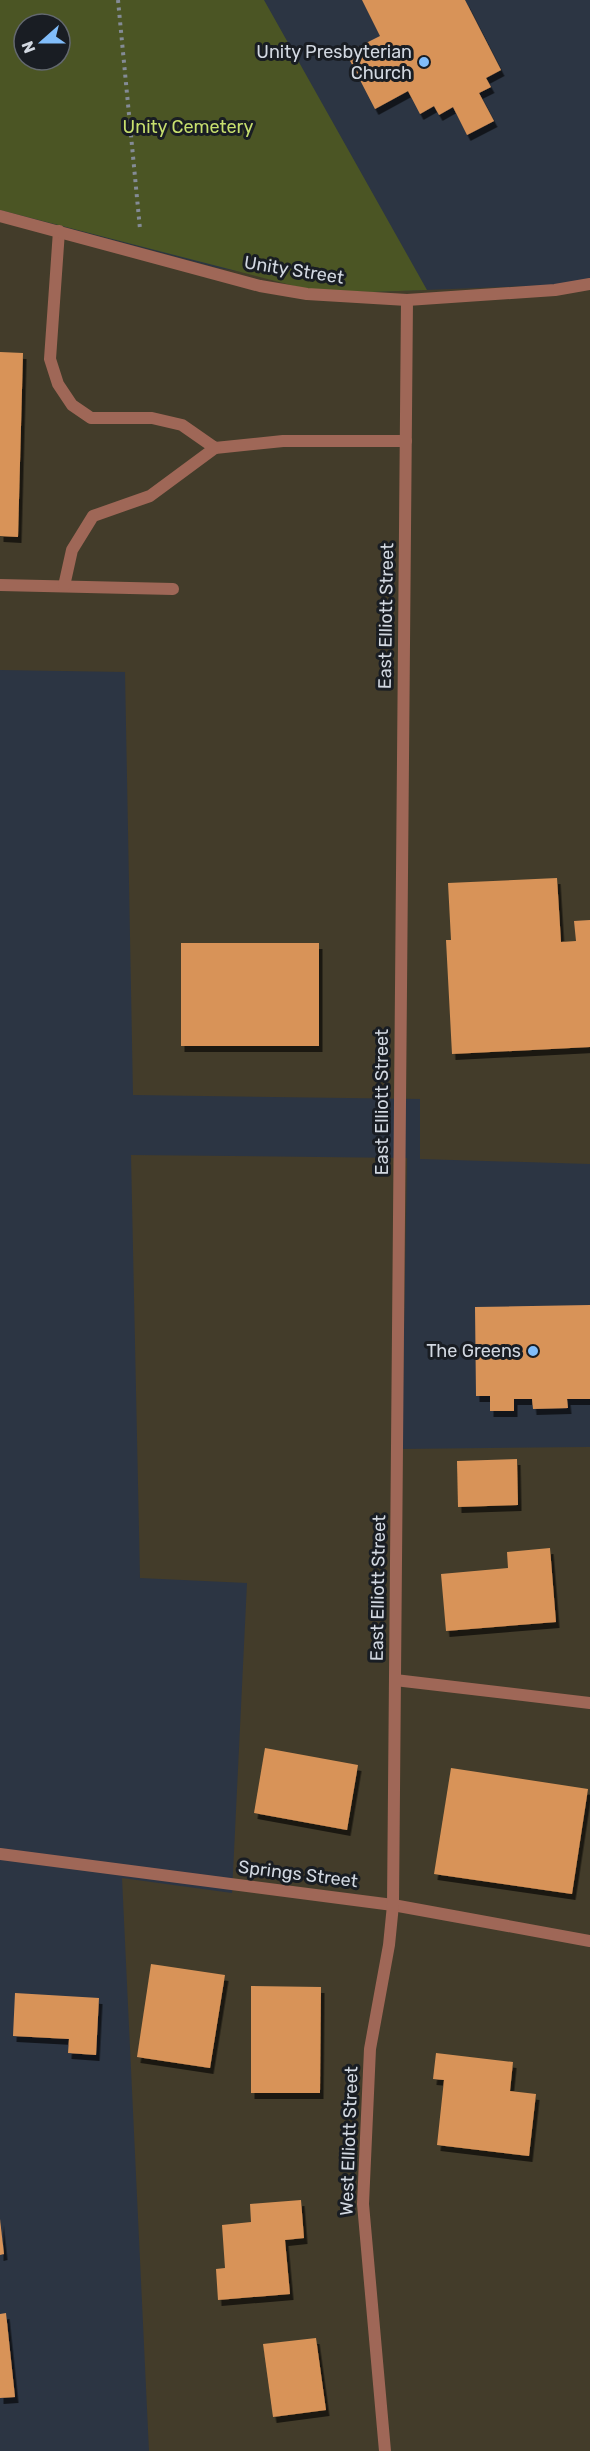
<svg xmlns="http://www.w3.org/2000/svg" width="590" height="2451" viewBox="0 0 590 2451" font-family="Rubik,sans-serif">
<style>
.commercial{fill:#433c2a}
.green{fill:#4b5524;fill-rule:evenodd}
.building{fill:#d89359;filter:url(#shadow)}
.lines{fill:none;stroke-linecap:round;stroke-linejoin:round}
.path{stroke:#848b96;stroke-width:4;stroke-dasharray:3 4.5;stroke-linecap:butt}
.lane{stroke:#9f6757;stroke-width:12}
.street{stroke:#9f6757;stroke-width:12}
.poi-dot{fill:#81bdfa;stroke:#191d23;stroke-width:2}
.labels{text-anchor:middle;stroke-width:6;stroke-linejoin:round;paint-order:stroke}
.poi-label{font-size:18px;fill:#d2d8e1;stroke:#191d23;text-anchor:end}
.park-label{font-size:18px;fill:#c7df6e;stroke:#191d23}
.street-label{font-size:18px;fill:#d2d8e1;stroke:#191d23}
</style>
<defs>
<filter id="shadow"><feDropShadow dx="3.5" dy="6" stdDeviation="0" flood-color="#0009"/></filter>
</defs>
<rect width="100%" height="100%" fill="#2c3543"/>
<g class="commercial">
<path d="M0,210L218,268L372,292L555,285L590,278V1164L420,1159V1099L133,1095L125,672L0,670Z"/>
<path d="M131,1155L407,1158L402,1449L590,1447V2451H149L122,1878L232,1893L247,1583L140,1578Z"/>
</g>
<path class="green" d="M0,0H264L427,290L372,292L306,289L0,210ZM24,24H60V60H24Z"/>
<g class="building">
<path d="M362,0H465L501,70L486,78L491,87L479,93L494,121L467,135L453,107L439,115L434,106L420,114L408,91L375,109L346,53L380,36Z"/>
<path d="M0,352L23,353L18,537L0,536Z"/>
<path d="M557,878L561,942L576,941L574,921L590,920V1047L452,1054L446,940H451L448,883Z"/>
<rect x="181" y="943" width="138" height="103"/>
<path d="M590,1305V1399H567L568,1408L533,1409L532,1399H514V1411H490V1396H476L475,1307Z"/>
<path d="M517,1459L518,1505L458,1507L457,1461Z"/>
<path d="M550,1548L556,1622L446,1631L441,1574L508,1568L507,1552Z"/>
<path d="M265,1748L358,1765L347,1830L254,1813Z"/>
<path d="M451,1768L588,1789L572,1894L434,1874Z"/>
<path d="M151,1964L225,1975L210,2068L137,2057Z"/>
<path d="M251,1986L321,1987L320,2093H251Z"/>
<path d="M15,1993L99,1998L96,2055L68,2053L69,2039L13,2036Z"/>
<path d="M436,2053L513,2062L510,2091L536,2094L529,2156L437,2145L444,2080L433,2079Z"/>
<path d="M301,2200L304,2238L285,2240L290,2294L218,2300L216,2269L225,2268L222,2225L251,2222L250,2204Z"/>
<path d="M0,2219L4,2254L0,2255Z"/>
<path d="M6,2313L15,2397L0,2398V2314Z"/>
<path d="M316,2338L326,2410L273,2417L263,2344Z"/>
</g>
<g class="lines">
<path class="path" d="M118,0L140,229"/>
<g class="lane">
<path d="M59,231L50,359L58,384L72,405L91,418H152L182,425L215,448L283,441H406"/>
<path d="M0,585L173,589"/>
<path d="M64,586L72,550L93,516L150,496L215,448"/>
<path d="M395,1680L590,1703"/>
</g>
<g class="street">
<path d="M0,216L260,286L307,294L407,300L555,290L590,284"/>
<path d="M0,1854L393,1905L590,1941"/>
<path d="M385,2451L363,2204L370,2049L389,1945L393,1905L407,300"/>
</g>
</g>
<g class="poi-dot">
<circle cx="424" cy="62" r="6"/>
<circle cx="533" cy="1351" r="6"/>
</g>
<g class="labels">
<g class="poi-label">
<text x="412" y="58">Unity Presbyterian<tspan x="412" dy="21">Church</tspan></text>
<text x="521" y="1357">The Greens</text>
</g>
<g class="park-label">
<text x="188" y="133">Unity Cemetery</text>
</g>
<g class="street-label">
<text transform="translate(294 270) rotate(9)" y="6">Unity Street</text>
<text transform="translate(386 616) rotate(-89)" y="6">East Elliott Street</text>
<text transform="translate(382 1102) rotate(-90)" y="6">East Elliott Street</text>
<text transform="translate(378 1588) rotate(-89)" y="6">East Elliott Street</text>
<text transform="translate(298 1874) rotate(7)" y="6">Springs Street</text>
<text transform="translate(349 2141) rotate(-88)" y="6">West Elliott Street</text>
</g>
</g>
<g transform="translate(42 42) rotate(249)"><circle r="28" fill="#191d23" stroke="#63686f" stroke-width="1.5"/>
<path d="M0-4.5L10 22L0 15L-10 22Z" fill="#81bdfa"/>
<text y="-9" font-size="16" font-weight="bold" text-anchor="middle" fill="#d2d8e1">N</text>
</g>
</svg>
